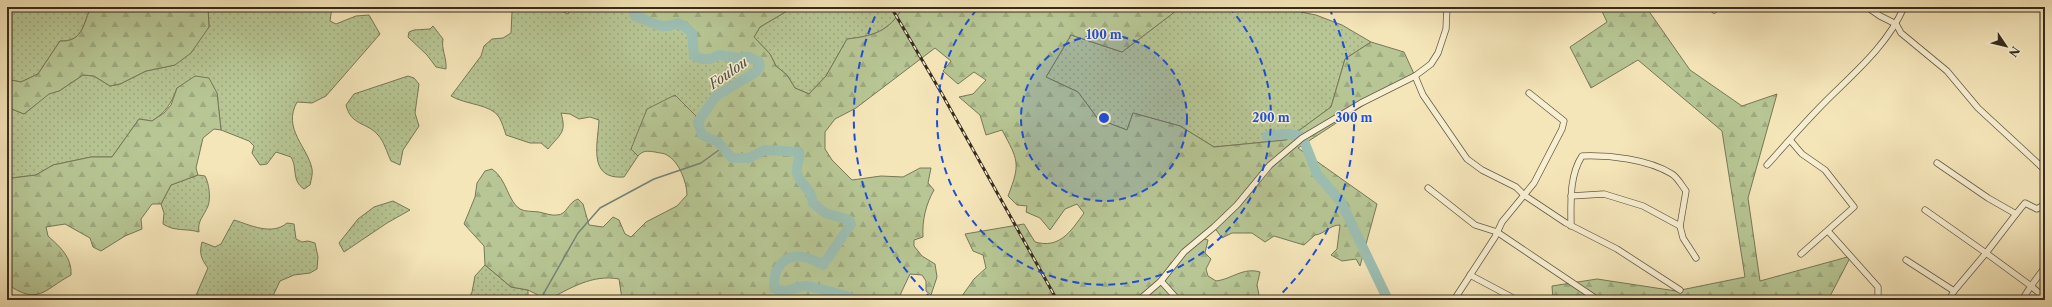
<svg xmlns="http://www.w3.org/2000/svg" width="2052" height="307" viewBox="0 0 2052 307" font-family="'Libre Caslon Text',serif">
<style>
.green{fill:url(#green-dots);stroke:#777859}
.forest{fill:url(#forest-firs);stroke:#777859}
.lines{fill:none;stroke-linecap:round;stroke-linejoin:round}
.stream{stroke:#748477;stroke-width:1.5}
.river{stroke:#9cbfb3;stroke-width:10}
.minor-casing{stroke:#665a45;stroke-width:7}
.minor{stroke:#f8efd2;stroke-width:5.5}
.rail-casing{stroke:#372b1e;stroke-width:3}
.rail{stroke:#f8efd2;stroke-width:1.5;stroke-dasharray:4.5;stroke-linecap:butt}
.ring{fill:none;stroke:#1d4ed8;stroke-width:2;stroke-dasharray:7 5}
.labels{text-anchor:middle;stroke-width:3;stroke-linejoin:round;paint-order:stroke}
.water-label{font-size:14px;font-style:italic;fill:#505043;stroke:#f8efd2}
.centre{fill:#1d4ed8;stroke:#f8efd2;stroke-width:2}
.ring-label{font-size:12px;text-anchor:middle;font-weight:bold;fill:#1d4ed8;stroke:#f8efd2;stroke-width:3;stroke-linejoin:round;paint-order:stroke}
</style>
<defs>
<pattern id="green-dots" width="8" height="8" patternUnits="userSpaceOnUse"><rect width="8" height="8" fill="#b7c694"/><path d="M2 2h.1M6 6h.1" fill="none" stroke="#9eaa7f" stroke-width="1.8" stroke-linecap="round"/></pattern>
<pattern id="forest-firs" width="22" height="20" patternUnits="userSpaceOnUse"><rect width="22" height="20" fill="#b7c694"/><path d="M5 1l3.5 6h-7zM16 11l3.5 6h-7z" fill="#9eaa7f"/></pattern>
</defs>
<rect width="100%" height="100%" fill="#f5e6ba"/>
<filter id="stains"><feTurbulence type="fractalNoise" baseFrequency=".005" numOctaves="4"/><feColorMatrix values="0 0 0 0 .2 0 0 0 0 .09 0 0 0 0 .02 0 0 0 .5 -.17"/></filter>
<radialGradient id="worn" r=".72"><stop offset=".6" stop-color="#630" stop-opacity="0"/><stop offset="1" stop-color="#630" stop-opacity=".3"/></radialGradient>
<g class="green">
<path d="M7,7H96L90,9C83,26 82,42 60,41L38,74L21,82L11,80L7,70Z"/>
<path d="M208,7H332L330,21L336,24L356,16L369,15L380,34L326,96L312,103L297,102C282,129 308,147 312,169C313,174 311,180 310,185L304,189C291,180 298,169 291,157L276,152L267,164L260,165L252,153L254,146L249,141L221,130L217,93L177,88C171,104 166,112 152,121L139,119L112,157H91L53,165L36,175L12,178L7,183V107L24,114L49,93L59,91L83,75L94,76L110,86L120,84L146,71L175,65L209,27Z"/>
<path d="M516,7H560V10L568,14L572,7H633L635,16C644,18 651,23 659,26C675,32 670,14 692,33L694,56L702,59H710L719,55L737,58L749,57L759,62L760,66L756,72L716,96L700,120L631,148L638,156L624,177C587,180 598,143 599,120L590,117L579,119L570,114L561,113C567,133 560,134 548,149L541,143H530L506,135C504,129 502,122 499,117C491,104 466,105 451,96L481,56L484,46L492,39L503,38L511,33L512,12Z"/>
<path d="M789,7H903C889,32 873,36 847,39L826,76L809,94L795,88L787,75L776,66L770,54L754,37L760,27L787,11Z"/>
<path d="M1179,7H1296L1301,12L1316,15L1342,25L1371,42L1345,59L1331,107L1286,140L1214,147L1180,126L1133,113L1127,130L1098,119L1078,92L1046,77L1071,35L1122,52L1172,14Z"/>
<path d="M433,26L443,39C441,49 447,58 446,69L436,67L427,55L408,37L409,32L414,30L430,29Z"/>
<path d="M408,76L414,78L419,84L415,113L419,126L403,150L400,165L391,161C387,153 384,141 378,135C367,122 351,126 346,105L354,94Z"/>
<path d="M198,175L205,176C209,183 211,198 208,206C204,216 197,221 199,232C186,228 175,232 163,224L164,213L161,204L171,185Z"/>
<path d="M393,201L410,210L387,223L344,252L339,243L358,219L374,207Z"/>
<path d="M234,220C250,225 272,236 287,223L294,224L296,239L302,242L308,241L315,243L318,257L317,269L310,273L294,275L280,281L271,300H194L208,268C201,259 199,253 202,242L215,247L221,244Z"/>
<path d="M485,265L511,287L528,290V300H468L472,292L475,276Z"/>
</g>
<g class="forest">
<path d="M96,7H208L209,27L191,53L175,65L146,71L120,84L110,86L94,76L83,75L59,91L49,94L24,114L7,107V70L11,80L21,82L38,74L60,41C82,42 83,26 90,9Z"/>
<path d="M633,7H789L787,11L760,27L754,37L770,54L776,66L787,75L795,88L809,94L826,76L847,39C873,36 889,32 903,7H1179L1172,14L1122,52L1071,35L1046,77L1078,92L1098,119L1127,130L1133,113L1180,126L1214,147L1286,140L1331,107L1345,59L1371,42L1404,52L1415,76L1396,84L1298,148L1377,204L1360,266L1356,259L1342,261L1331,255L1337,249L1340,225C1329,225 1325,234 1315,235L1304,245L1274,236L1265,242L1252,233H1232L1222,238L1214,227L1201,238L1208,240L1205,253L1211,259L1206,269L1208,276L1216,281C1232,279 1243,267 1260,272L1257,285L1260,300H962V296L974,279L986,268L983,255L973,251L965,234L1024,224L1035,242C1060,249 1071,231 1084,213L1077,204L1065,209L1050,230L1040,218L1026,212L1027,206L1017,205L1008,196C1021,163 1018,160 1002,130L986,135L980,115L959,97L973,94L986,80L974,72L958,84L943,71L951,61L935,48L856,108L835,119L825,132V149L832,160L852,180L881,176L903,177L920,168H931L928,183L934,190C926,204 922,220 923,237L914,240V246L922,256L935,264L937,277L931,295L926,291V281L922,275L910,274L901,293L899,300H660L661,296C648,300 635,302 622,299L619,279C593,274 570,288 548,300L528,290L511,287L485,265L484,246L464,224L475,197L477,183L485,171L492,169C507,179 508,202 520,209C525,212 533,211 539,212C544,213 552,216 557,215C567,215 568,202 578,199L583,204L589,225L603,227L613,217L619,220L625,234L631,237L646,222L677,206L687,195C687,183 679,161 667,155C664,153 659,153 655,152C648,151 643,150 638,156L631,149L647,109L675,95L700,120L716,96L756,72L760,66L759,62L749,57L737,58L719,55L710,59H702L694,56L692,33C672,15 680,28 662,26C653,25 644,18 635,16Z"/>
<path d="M1600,7H1646L1690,70L1742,106L1777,94L1748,198L1760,281L1851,256L1828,300H1553L1552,286L1597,279L1676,291L1745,277L1722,131L1638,60L1591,88L1570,47L1607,22Z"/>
<path d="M195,76L209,78L217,93L221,130L214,129L203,138L196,168L198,175L171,185L161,204H152L141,219L142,229L125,236L101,251L93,247L90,238L65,224L46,227L48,236C60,247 72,257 71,275C43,290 39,306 7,284V183L12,178L36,175L53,165L91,157H112L139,119L152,121L164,113L171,105L177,88Z"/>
</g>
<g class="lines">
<path class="stream" d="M540,300L578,233L600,208L654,179L701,163L723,147"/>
<g class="river">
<path d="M633,7L635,16C644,18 653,25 662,26C680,28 672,15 692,33L694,56L702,59H710L719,55L737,58L749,57L759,62L760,66L756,72L716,96L698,122L702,135L718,142L732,158H749L765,150L799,152C801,159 795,166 797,173C801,186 810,186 813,203L825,213L849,220L851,224L823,265C808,256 787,250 777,270C774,275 774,283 774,288C788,296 793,286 806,286C815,287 848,296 857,300"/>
<path d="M1267,136L1286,134L1301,136"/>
<path d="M1304,141L1317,174L1341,202L1388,300"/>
</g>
<g class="minor-casing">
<g id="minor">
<path d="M1867,7L1880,16L1896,24L1901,33L1947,71L1978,108L2045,170"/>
<path d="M1714,10L1716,7"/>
<path d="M1415,76L1423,95L1467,159L1482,170L1516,187L1524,195L1566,223L1617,249L1680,290"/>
<path d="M1790,140L1802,154L1825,170L1854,207L1801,254"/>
<path d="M1937,163L1988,198L2016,214L1986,253L2031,286L2022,300"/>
<path d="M1767,165C1786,144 1804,123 1825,102C1854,73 1887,46 1904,7"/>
<path d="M2041,166L2045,156"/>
<path d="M1428,188L1475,225L1497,232L1598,300"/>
<path d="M1571,196L1604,194L1643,206L1680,226L1683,238L1696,258"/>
<path d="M1925,210L1986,253L1954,291"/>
<path d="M2016,214L2025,203L2037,209L2045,204"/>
<path d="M1571,226C1571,203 1569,176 1582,156C1609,155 1648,159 1672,174C1678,178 1682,186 1686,191L1680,226"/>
<path d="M1828,231L1878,287V298L1876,300"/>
<path d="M1906,260L1954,291L1949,300"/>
<path d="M2045,267L2031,286L2045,298"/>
<path d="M1470,275L1517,300"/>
<path d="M1161,281L1178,300"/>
<path d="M1139,300L1161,281L1184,252L1214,227L1237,205L1270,165L1302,138L1361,103L1415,76L1431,64L1438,53L1446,29L1447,7"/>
<path d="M1454,300L1495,237L1502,222L1534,183L1562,129L1564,121L1529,93"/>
</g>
</g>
<use href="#minor" class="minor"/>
<g class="rail-casing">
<path id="rail" d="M891,7L942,94L1057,300"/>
</g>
<use href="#rail" class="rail"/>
</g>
<circle cx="1104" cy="118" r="83" fill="#1d4ed8" fill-opacity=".12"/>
<g class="ring">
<circle cx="1104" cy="118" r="83"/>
<path d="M1229 7A167 167 0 1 1 979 7"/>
<path d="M932 299A250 250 0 0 1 879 8M1329 8A250 250 0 0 1 1276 299"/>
</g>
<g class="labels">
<g class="water-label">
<text transform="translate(728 73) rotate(-35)" y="5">Foulou</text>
</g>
</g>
<circle cx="1104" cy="118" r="6" class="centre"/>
<g class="ring-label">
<text x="1104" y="39">100 m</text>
<text x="1271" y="122">200 m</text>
<text x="1354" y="122">300 m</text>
</g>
<rect width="2052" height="307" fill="none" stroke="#f5e6ba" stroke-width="24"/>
<rect x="8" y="8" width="2036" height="291" fill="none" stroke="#372b1e" stroke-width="2"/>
<rect x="12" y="12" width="2028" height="283" fill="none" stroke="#372b1e"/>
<g transform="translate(2006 46) rotate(125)" stroke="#f8efd2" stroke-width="3" paint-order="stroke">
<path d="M0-3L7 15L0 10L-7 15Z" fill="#372b1e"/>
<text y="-6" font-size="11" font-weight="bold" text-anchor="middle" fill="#372b1e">N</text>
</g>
<rect width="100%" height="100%" filter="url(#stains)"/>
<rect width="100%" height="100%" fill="url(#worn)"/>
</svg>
